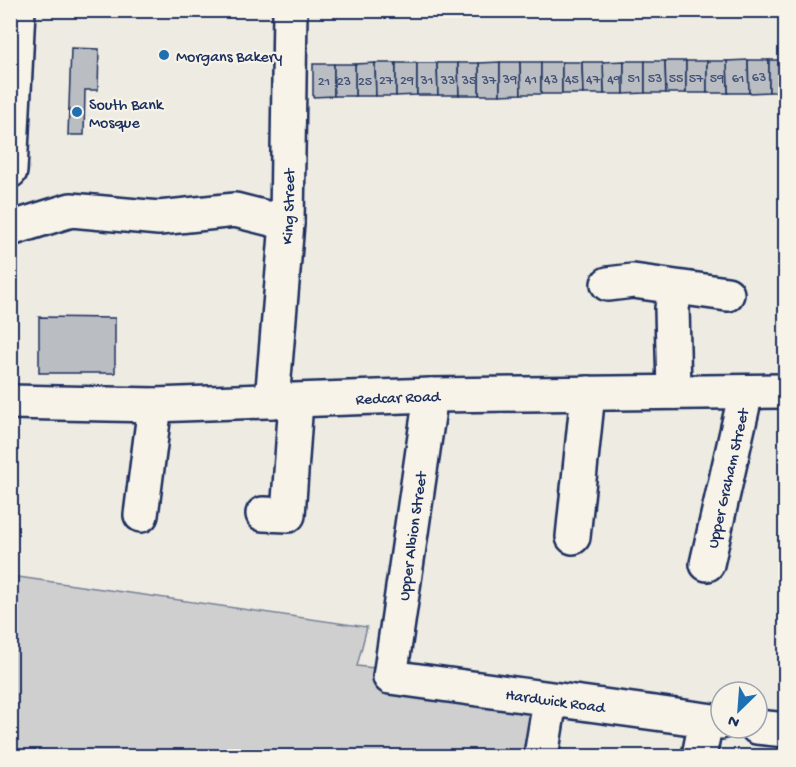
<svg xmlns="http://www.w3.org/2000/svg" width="796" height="767" viewBox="0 0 796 767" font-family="'Gochi Hand',sans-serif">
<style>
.green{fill:#cfcfcf;stroke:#757f96;stroke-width:1.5}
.building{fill:#babdc2;stroke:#1b2f5e;stroke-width:1.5}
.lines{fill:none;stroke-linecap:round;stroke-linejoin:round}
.minor-casing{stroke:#1b2f5e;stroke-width:38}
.minor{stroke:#f7f3e8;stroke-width:33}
.poi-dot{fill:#1f6fb2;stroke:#f7f3e8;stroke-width:2}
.labels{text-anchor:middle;stroke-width:4.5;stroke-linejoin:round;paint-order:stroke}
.number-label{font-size:14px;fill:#435277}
.poi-label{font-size:16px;fill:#1b2f5e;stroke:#f7f3e8;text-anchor:start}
.street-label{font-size:16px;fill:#1b2f5e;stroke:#f7f3e8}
</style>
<rect width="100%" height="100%" fill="#eeebe2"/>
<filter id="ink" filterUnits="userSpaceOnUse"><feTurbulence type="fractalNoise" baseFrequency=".0167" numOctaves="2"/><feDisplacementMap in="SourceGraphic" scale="12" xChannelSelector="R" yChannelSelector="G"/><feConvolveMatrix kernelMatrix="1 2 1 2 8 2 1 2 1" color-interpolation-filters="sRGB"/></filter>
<g filter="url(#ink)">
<path class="green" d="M18,577L367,627L357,666L537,686L522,756H11L10,640Z"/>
<g class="building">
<path d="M71,48L99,49L98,90H85L84,135H68Z"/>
<path d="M748,60L749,93H728L727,61Z"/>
<path d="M748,60H769V92L749,93Z"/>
<rect x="769" y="60" width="17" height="32"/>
<path d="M624,61V94H604L603,62Z"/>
<path d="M624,61H645V93L624,94Z"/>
<path d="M645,61H665L666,93H645Z"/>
<path d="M665,61H686V93H666Z"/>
<rect x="686" y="61" width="21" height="32"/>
<path d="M707,61H727L728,93H707Z"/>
<path d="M500,62V95H479V63Z"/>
<path d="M500,62H520L521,94L500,95Z"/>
<path d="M520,62H541V94H521Z"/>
<rect x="541" y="62" width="21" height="32"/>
<path d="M562,62H582L583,94H562Z"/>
<path d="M582,62H603L604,94H583Z"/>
<path d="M375,63L376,96H355V64Z"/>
<path d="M375,63H396V96H376Z"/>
<path d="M396,63H417V95L396,96Z"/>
<path d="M417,63H437L438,95H417Z"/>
<path d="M437,63H458L459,95H438Z"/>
<path d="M458,63H479V95H459Z"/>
<path d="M313,64H334V96L313,97Z"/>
<rect x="334" y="64" width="21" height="32"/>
<path d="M39,317L115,318V373H39Z"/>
</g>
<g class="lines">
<g class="minor-casing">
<g id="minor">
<path d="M10,171L18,10"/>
<path d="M10,229L71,210L159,218L235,210L287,223"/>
<path d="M608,284L633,281L727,294"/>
<path d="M674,392L672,308L676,288"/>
<path id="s1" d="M431,395L390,677L721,722"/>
<path id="s2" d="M272,401L287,223L290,10"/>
<path id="s3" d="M10,402L155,405L431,395L786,391"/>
<path d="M263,514L288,515L296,401"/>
<path d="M141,515L155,405"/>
<path d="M573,537L588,393"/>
<path id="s4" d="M707,564L746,392"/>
<path d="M757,727L786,730"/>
<path d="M541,756L550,701"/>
<path d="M699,756L706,721"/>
</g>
</g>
<use href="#minor" class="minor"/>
</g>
</g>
<g class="poi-dot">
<circle cx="164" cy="55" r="6"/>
<circle cx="77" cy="112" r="6"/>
</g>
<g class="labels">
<g class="number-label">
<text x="759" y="81">63</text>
<text x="634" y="82">51</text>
<text x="655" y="82">53</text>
<text x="676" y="82">55</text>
<text x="696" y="82">57</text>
<text x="717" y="82">59</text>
<text x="738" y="82">61</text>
<text x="510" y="83">39</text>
<text x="531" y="83">41</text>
<text x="551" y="83">43</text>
<text x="572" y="83">45</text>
<text x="593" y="83">47</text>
<text x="614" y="83">49</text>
<text x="386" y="84">27</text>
<text x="407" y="84">29</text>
<text x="427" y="84">31</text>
<text x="448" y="84">33</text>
<text x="469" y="84">35</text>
<text x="489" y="84">37</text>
<text x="324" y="85">21</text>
<text x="344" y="85">23</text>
<text x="365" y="85">25</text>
</g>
<g class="poi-label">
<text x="176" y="61">Morgans Bakery</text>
<text x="89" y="109">South Bank<tspan x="89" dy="18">Mosque</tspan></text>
</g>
<g class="street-label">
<text dy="6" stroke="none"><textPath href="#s2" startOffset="195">King Street</textPath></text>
<text dy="6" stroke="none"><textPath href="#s3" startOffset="388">Redcar Road</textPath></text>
<text dy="6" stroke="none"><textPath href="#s4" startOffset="88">Upper Graham Street</textPath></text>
<text transform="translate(411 536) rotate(-82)" y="6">Upper Albion Street</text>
<text dy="6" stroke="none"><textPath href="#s1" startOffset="452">Hardwick Road</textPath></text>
</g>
</g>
<rect width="796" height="767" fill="none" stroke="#f7f3e8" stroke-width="36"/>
<rect x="18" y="18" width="760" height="731" fill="none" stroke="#1b2f5e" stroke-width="2" filter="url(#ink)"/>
<g transform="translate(739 710) rotate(205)"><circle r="28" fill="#f7f3e8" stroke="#9fa5b1" stroke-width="1.5"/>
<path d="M0-4.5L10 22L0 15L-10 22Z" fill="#1f6fb2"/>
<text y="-9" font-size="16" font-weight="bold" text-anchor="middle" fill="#1b2f5e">N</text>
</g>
</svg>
